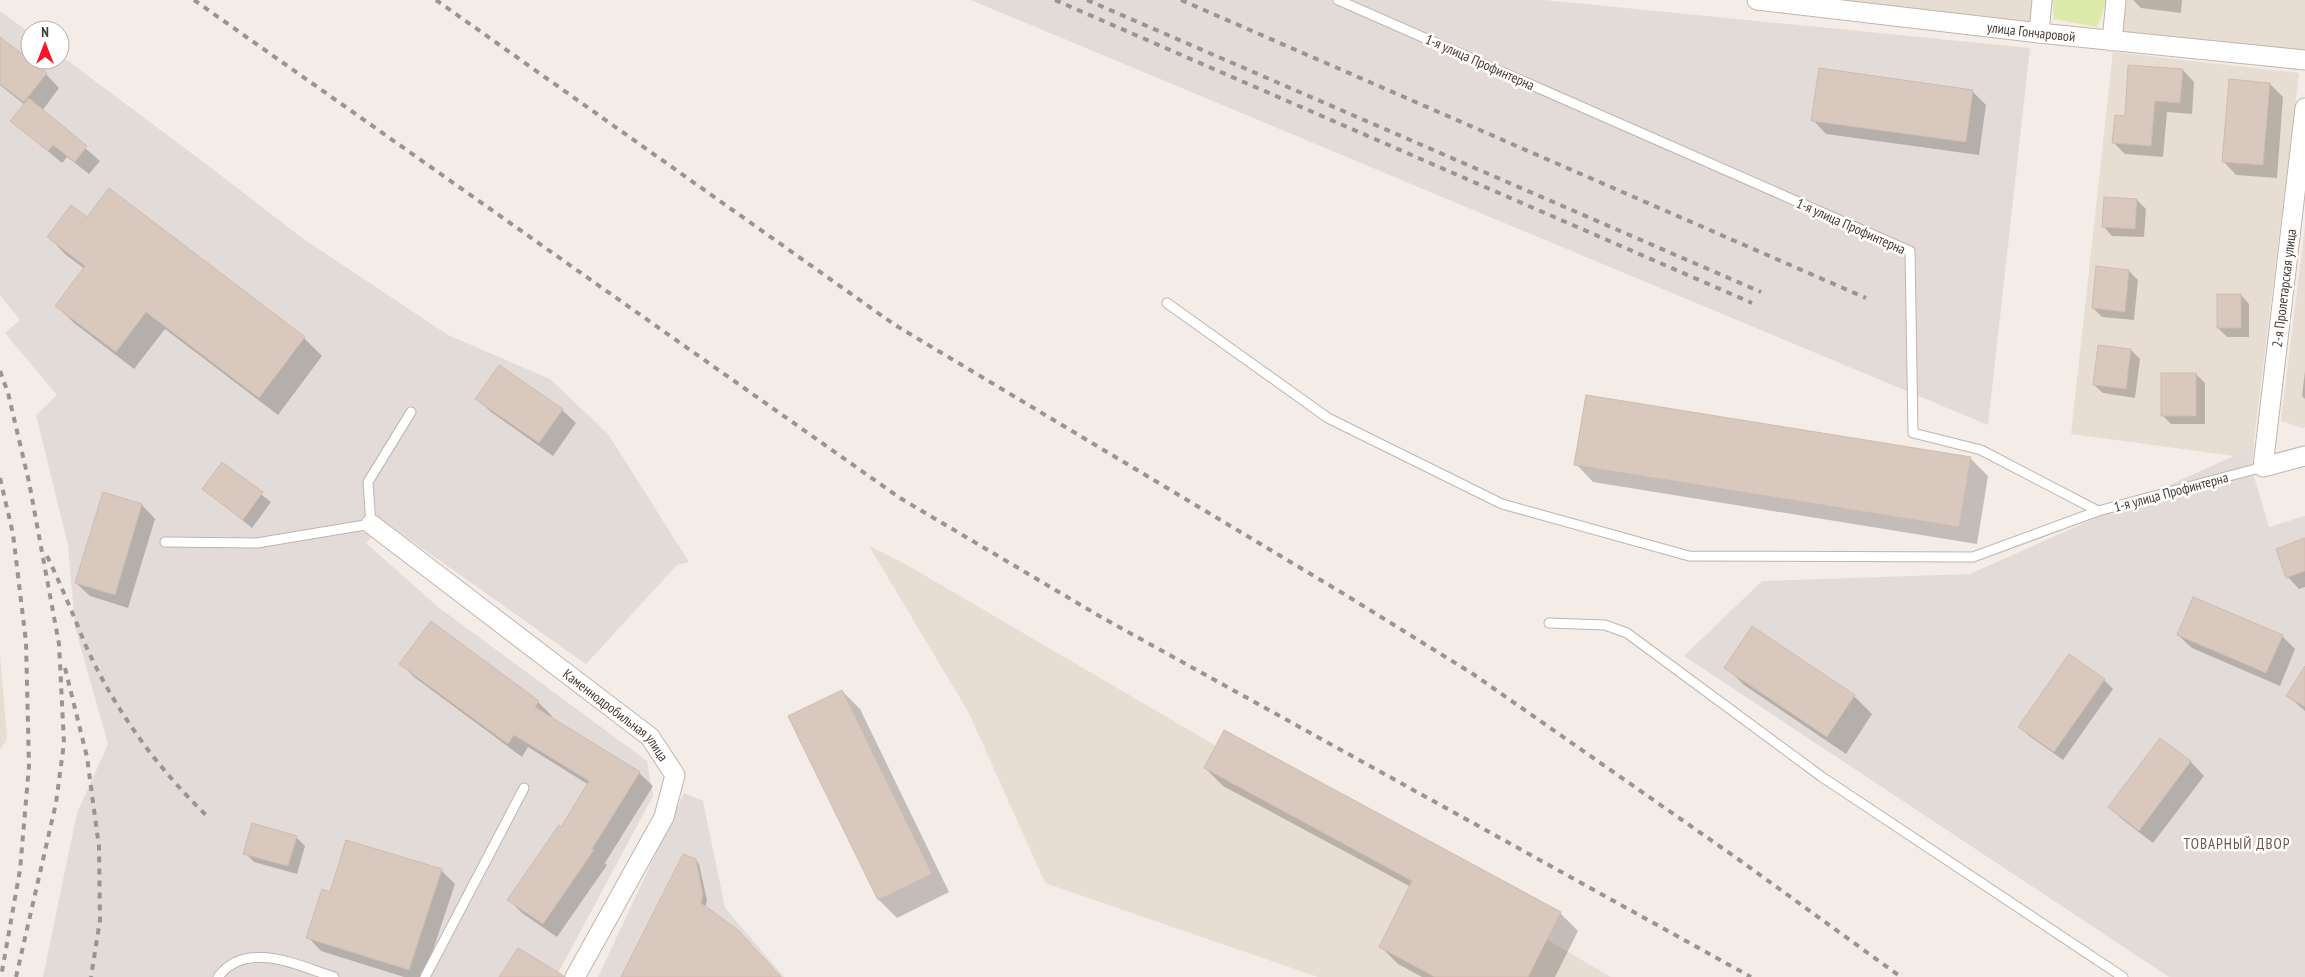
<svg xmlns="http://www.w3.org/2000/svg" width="2305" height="977" viewBox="0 0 2305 977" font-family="'PT Sans Narrow',sans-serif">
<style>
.residential{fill:#e8ddd3}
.industrial{fill:#e3dbd7}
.green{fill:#ddeaac}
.shadow{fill:#0003}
.building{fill:#d9c8bd;stroke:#d1bbad}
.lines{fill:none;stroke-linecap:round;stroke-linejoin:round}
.lane-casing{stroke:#c2b4ab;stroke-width:11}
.street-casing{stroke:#c2b4ab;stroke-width:21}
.lane{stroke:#fff;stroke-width:9}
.street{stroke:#fff;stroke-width:19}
.rail{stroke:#969696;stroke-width:4;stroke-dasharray:6 6;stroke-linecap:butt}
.labels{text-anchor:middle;stroke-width:5;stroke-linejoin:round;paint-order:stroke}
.street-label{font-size:14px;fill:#473b35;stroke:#fff}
.neighbourhood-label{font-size:15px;letter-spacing:1px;fill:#6a564b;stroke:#fff}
</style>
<rect width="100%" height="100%" fill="#f4ece6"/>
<g class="residential">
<path d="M1757,0H2042L2039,33Z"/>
<path d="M2116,0H2305V60L2112,41Z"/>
<path d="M2113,52L2299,73L2254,441L2234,456L2071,434Z"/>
<path d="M2305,225V427L2302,428L2281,421Z"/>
<path d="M869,546L907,565L1611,977H1318L1045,883L969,713Z"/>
<path d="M0,653L7,739L0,750Z"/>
</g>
<g class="industrial">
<path d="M971,0H1545L2030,48L1988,425Z"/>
<path d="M0,11L30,33V60H60V55L210,167L302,238L448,335L550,379L608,434L689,562L677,565L586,664L385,522L366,543L438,607L647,761L653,796L556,977H43L77,813L108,744L75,627L68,545L36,415L57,395L5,333L20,320L0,295Z"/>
<path d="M2254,441L2252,470L2269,527L2305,516V977H2169L1684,656L1762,581L1970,574L2234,456Z"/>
<path d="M684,793L703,801L725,908L784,977H598Z"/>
</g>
<path class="green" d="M2052,0H2107L2097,27L2054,19Z"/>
<g class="shadow">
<path d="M2133,0H2182L2181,13L2141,8Z"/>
<path d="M0,39L46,74L59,88L42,111L100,161L89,174L67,157L62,163L12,121L25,105L0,85Z"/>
<path d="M1820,70L1973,92L1986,105L1979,155L1826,134L1813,120Z"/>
<path d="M2183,70L2194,82L2192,114L2167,112L2163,157L2125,154L2113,142L2126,118Z"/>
<path d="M2270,84L2283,97L2277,178L2236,175L2223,161Z"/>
<path d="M109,190L304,338L322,356L278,415L165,329L134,369L74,323L57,306L85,269L66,255L49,237L87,219Z"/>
<path d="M2137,200L2146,209L2144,237L2112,236L2104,227Z"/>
<path d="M2129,271L2138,280L2134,320L2102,317L2093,308Z"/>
<path d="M2241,295L2249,304V337H2227L2218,328Z"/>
<path d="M2100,346L2131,350L2140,359L2135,398L2103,393L2094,385Z"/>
<path d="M2305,371V399L2302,396Z"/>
<path d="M2196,374L2205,383V424H2171L2162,415Z"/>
<path d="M477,399L562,410L576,423L553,456L491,412Z"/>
<path d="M1970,458L1988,476L1977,544L1593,482L1576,464Z"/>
<path d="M222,464L271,502L252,528L204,489Z"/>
<path d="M103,494L142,505L155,519L128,608L90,596L76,583Z"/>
<path d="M2305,539V587L2299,589L2288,577Z"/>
<path d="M431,623L538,702L552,716L550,718L639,773L653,786L605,863L607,865L557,937L522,913L509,900L561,829L589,785L528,747L522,757L414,677L401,664Z"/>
<path d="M1752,628L1854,696L1872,714L1846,754L1744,685L1726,667Z"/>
<path d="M2178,635L2282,636L2295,649L2280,686L2192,648Z"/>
<path d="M2305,668V711L2288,696Z"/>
<path d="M2104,680L2113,689L2063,760L2029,736L2020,727Z"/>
<path d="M842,691L860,709L949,892L897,918L879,900L789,717Z"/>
<path d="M2160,740L2191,762L2204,776L2153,843L2123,820L2109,807Z"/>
<path d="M1205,768L1560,913L1578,931L1555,977H1422L1398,964L1380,946L1411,887L1223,786Z"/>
<path d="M296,837L305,846L297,874L254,862L245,853Z"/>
<path d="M695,860L699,864L707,900L705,908L779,977H623Z"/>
<path d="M441,870L455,884L424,977H404L321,951L308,937L331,893Z"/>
</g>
<g class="building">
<path d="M0,37L47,73L24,102L0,84Z"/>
<path d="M2128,65L2183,69L2180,103L2155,101L2151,146L2112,143L2115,115L2125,116Z"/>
<path d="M1819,68L1973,90L1966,142L1811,121Z"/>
<path d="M2229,79L2270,83L2263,165L2222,162Z"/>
<path d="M29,98L87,146L75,162L53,145L48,151L10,121Z"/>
<path d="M109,188L305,337L259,398L146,312L116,352L55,306L85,266L47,237L71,205L87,217Z"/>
<path d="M2104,197L2137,199L2135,229L2102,227Z"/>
<path d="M2096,266L2129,270L2125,312L2092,308Z"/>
<rect x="2217" y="294" width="24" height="34"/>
<path d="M2098,345L2131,349L2126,389L2093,385Z"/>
<path d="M499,365L563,409L539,443L475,399Z"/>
<rect x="2161" y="373" width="35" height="43"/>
<path d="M1586,395L1971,457L1959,527L1574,465Z"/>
<path d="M222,462L263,492L243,520L202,489Z"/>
<path d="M103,492L142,504L115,595L75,583Z"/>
<path d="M2305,538V571L2286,578L2276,549Z"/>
<path d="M2193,597L2283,635L2266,673L2177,635Z"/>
<path d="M431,621L539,701L535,707L640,772L592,849L594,850L543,924L507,900L559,825L561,827L589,781L514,735L508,744L399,664Z"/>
<path d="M1752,626L1855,695L1827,737L1724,668Z"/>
<path d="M2069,654L2105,679L2054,752L2018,727Z"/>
<path d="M2305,666V707L2286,696Z"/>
<path d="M842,690L932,874L878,900L788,716Z"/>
<path d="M1224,730L1561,912L1528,977H1435L1379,947L1412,881L1204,768Z"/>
<path d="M2160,738L2191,761L2139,831L2108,807Z"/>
<path d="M252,823L297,836L288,866L243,854Z"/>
<path d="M346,840L442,869L409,970L306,938L322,889L330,892Z"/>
<path d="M683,854L696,859L703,895L701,903L738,930L781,977H621Z"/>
<path d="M518,948L564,976V977H499Z"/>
</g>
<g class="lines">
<g class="lane-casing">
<g id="lane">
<path d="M1338,0L1910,251L1913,433L1981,450L2098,511"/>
<path d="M1167,303L1328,418L1502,504L1689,556L1973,557L2098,511L2263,467"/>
<path d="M165,542L257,543L371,524L368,482L411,412"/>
<path d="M1549,623L1605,625L1627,633L1822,777L2123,977"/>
<path d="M218,977C246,939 299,966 334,977"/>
<path d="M425,977L524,788"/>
</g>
</g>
<g class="street-casing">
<g id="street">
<path id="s1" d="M1757,0L2039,33L2305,60"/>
<path d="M2039,33L2042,0"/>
<path d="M2112,41L2116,0"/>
<path d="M2305,108L2263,467L2305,456"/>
<path id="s2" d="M371,524L650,737L675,775L664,817L575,977"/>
</g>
</g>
<use href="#lane" class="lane"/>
<use href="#street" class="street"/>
<g class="rail">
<path d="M194,0L900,498L1101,617L1751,977"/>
<path d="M436,0L895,325L1344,594L1473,674L1738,859L1901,977"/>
<path d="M1055,0L1752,303"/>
<path d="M1087,0L1761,292"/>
<path d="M1181,0L1866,298"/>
<path d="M0,371L8,393L29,482L59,644L64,743L56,803L16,977"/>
<path d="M0,478L13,534L26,642L29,766L20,870L1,977"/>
<path d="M47,556C61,585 73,614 85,644C114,709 157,768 208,817"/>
<path d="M65,668L87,757L99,847L100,920L91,977"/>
</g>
</g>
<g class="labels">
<g class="street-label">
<text dy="5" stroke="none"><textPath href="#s1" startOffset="276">улица Гончаровой</textPath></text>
<text transform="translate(1480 62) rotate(24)" y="5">1-я улица Профинтерна</text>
<text transform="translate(1851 226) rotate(24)" y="5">1-я улица Профинтерна</text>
<text transform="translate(2284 288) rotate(-83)" y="5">2-я Пролетарская улица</text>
<text transform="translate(2171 492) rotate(-15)" y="5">1-я улица Профинтерна</text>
<text dy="5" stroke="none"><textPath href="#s2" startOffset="311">Каменнодробильная улица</textPath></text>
</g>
<g class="neighbourhood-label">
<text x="2237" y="849">ТОВАРНЫЙ ДВОР</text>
</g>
</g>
<g transform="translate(45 45)"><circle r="24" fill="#ffffff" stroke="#b5b1ae"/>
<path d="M0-4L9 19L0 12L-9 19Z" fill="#ff1125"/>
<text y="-8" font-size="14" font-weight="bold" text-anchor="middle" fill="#473b35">N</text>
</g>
</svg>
